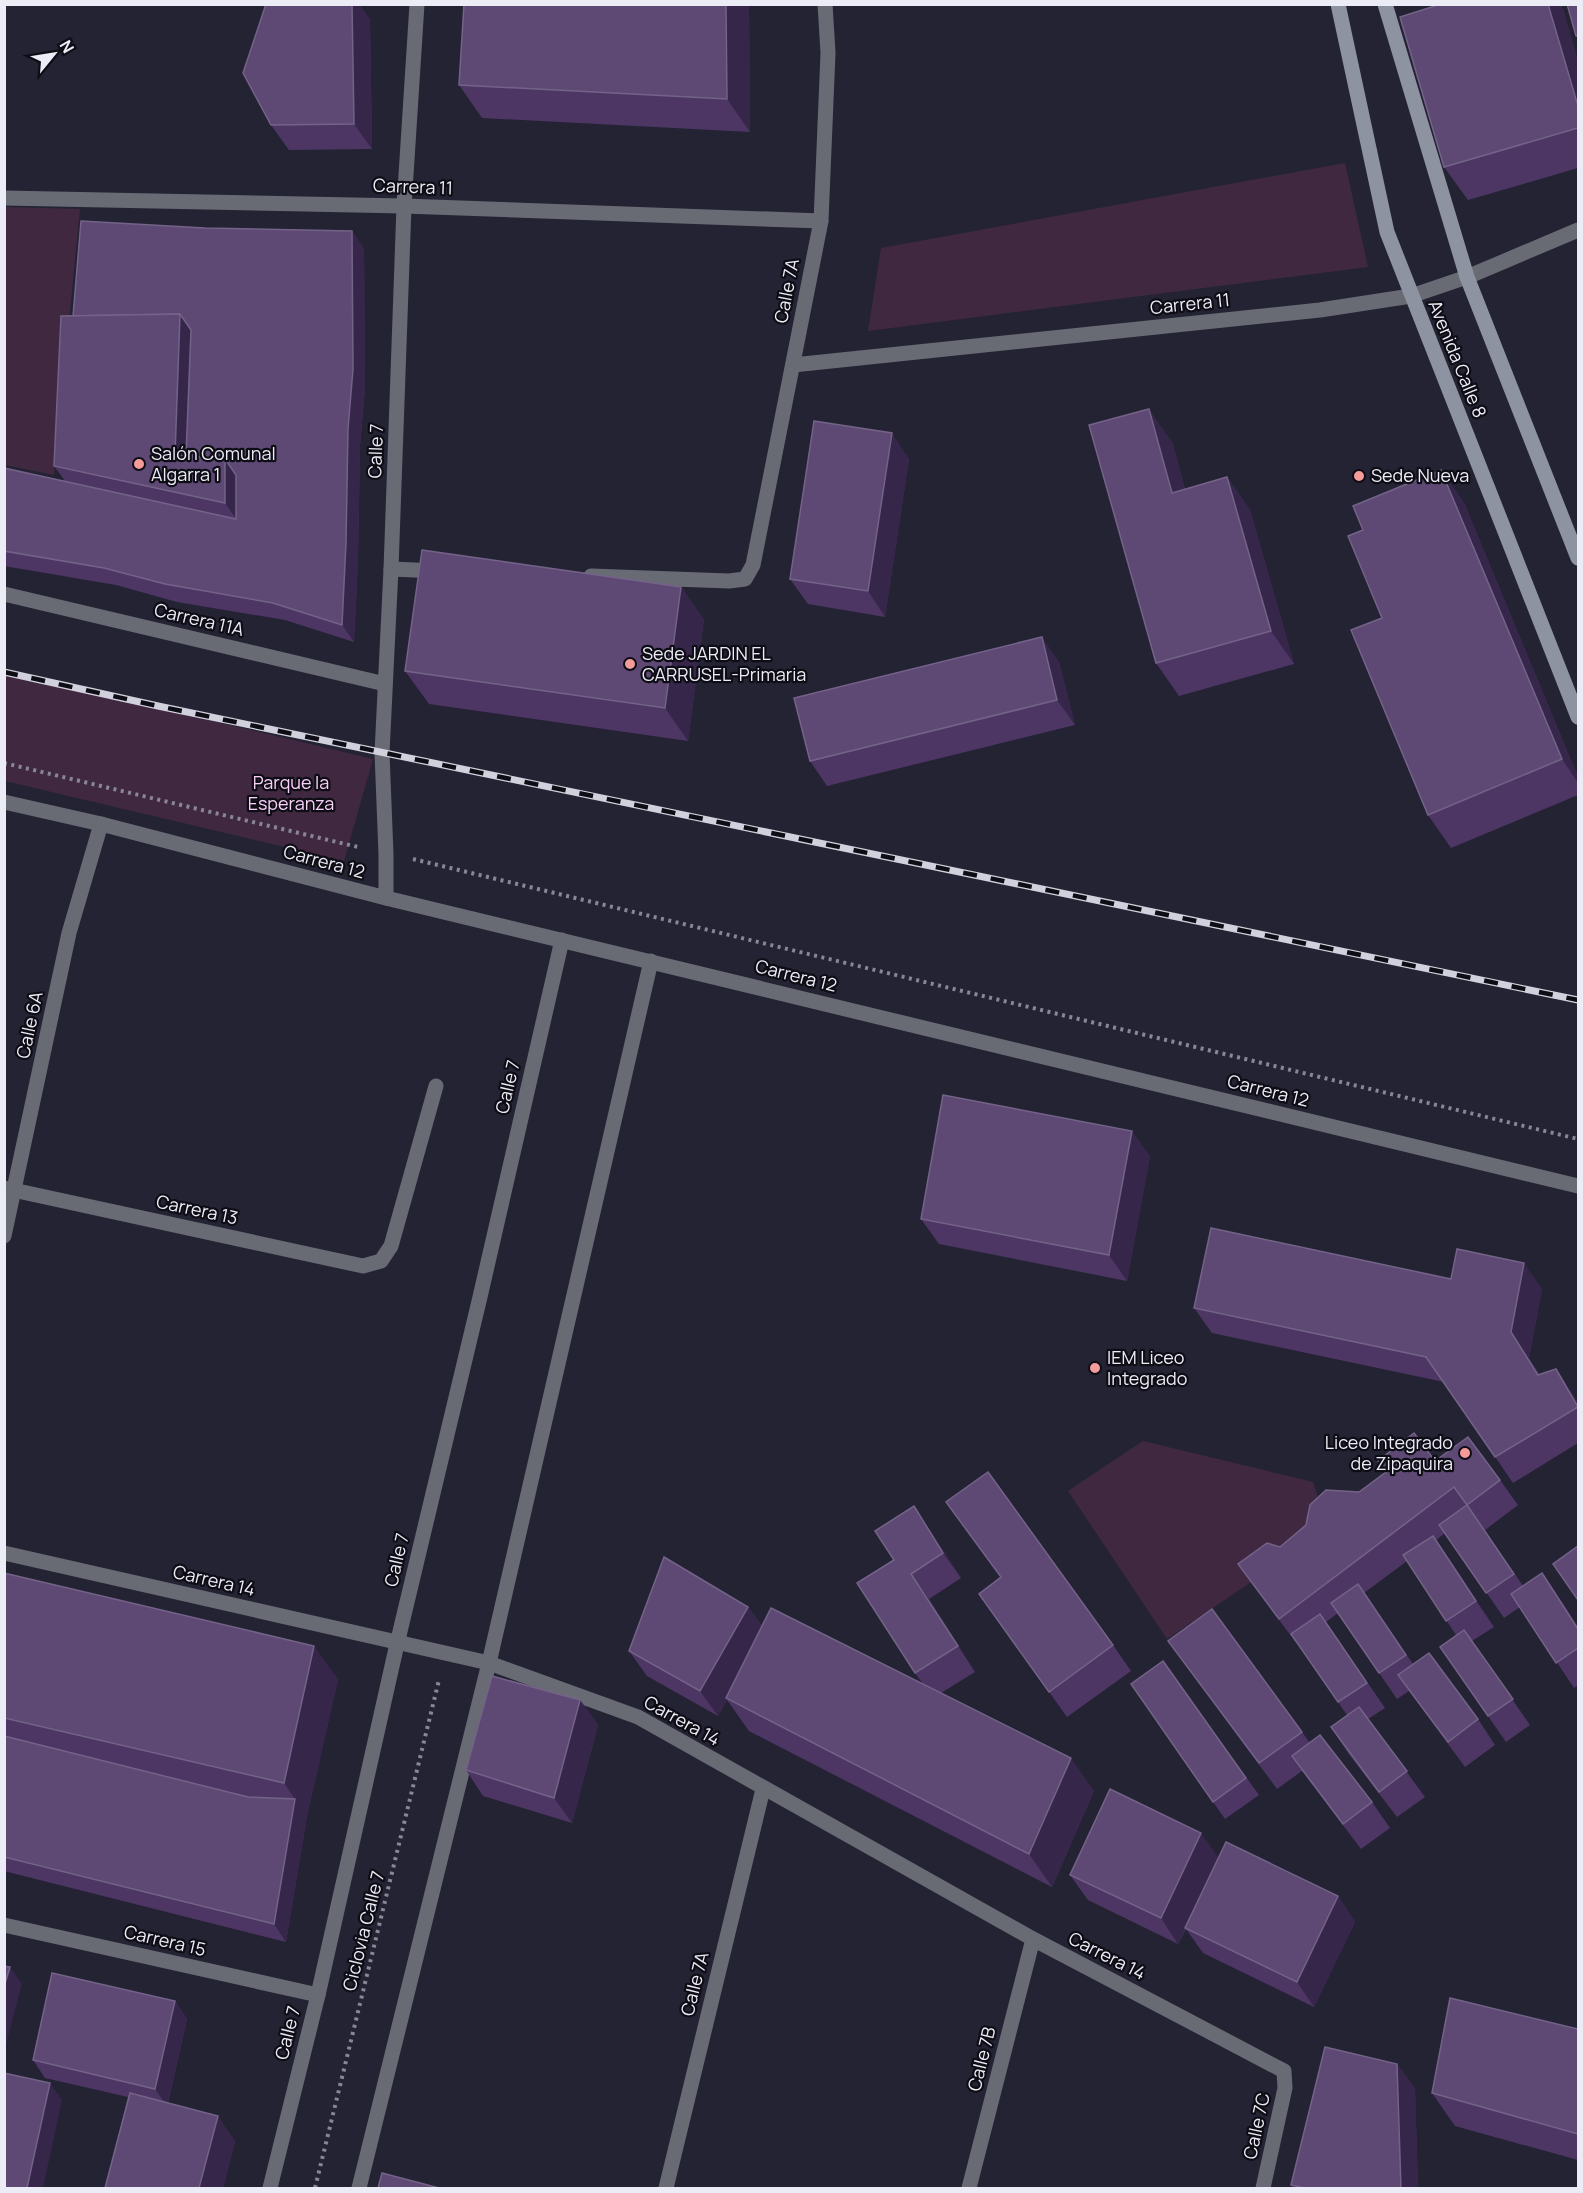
<svg xmlns="http://www.w3.org/2000/svg" width="1583" height="2193" viewBox="0 0 1583 2193" font-family="Manrope,sans-serif">
<style>
.green{fill:#402841}
.lines{fill:none;stroke-linecap:round;stroke-linejoin:round}
.path{stroke:#888795;stroke-width:4;stroke-dasharray:3 4.5;stroke-linecap:butt}
.lane{stroke:#686b74;stroke-width:15}
.street{stroke:#686b74;stroke-width:15}
.secondary{stroke:#8e93a1;stroke-width:15}
.rail-casing{stroke:#d1d1dd;stroke-width:7}
.rail{stroke:#0e0d15;stroke-width:4.5;stroke-dasharray:14;stroke-linecap:butt}
.wall{fill:#4d3664}
.shaded-wall{fill:#35264a}
.building{fill:#5e4974;stroke:#746388;stroke-width:1.5}
.poi-dot{fill:#f59b9a;stroke:#0e0d15;stroke-width:2}
.labels{text-anchor:middle;stroke-width:4.5;stroke-linejoin:round;paint-order:stroke}
.street-label{font-size:18px;fill:#ececf7;stroke:#0e0d15}
.poi-label{font-size:18px;fill:#ececf7;stroke:#0e0d15;text-anchor:start}
.park-label{font-size:18px;fill:#f8d0f9;stroke:#0e0d15}
</style>
<rect width="100%" height="100%" fill="#242334"/>
<g class="green">
<path d="M1345,163L1368,267L868,331L881,248Z"/>
<path d="M5,207L80,209L54,475L5,465Z"/>
<path d="M5,672L373,759L344,861L5,781Z"/>
<path d="M1143,1441L1313,1482L1328,1530L1167,1639L1068,1491Z"/>
</g>
<g class="lines">
<g class="path">
<path d="M4,763L358,847"/>
<path d="M413,859L1578,1139"/>
<path d="M315,2188L439,1680"/>
</g>
<path class="lane" d="M4,594L385,684"/>
<g class="street">
<path d="M4,198L404,206L821,221"/>
<path d="M793,365L1320,310L1411,296L1467,277L1578,230"/>
<path d="M391,569L438,571"/>
<path d="M591,576L729,581L745,579L753,565L821,221L828,53L825,4"/>
<path d="M4,802L101,824L386,898L1578,1186"/>
<path d="M386,898V854L382,753L391,569L404,206L417,4"/>
<path d="M4,1188L363,1266L381,1261L391,1246L436,1086"/>
<path d="M4,1236L69,933L101,824"/>
<path d="M4,1553L489,1663L638,1717L1033,1939L1284,2071L1285,2088L1263,2188"/>
<path d="M4,1925L318,1995"/>
<path d="M270,2188L318,1995L397,1644L480,1297L562,940"/>
<path d="M359,2188L489,1663L651,961"/>
<path d="M666,2188L763,1789"/>
<path d="M969,2188L1033,1939"/>
</g>
<g class="secondary">
<path d="M1338,4L1387,232L1578,717"/>
<path d="M1385,4L1467,277L1578,558"/>
</g>
<g class="rail-casing">
<path id="rail" d="M4,672L158,706L1578,1000"/>
</g>
<use href="#rail" class="rail"/>
</g>
<g class="wall">
<path d="M266,4H359L370,20L372,149L289,150L271,125Z"/>
<path d="M749,4L750,132L482,118L459,85Z"/>
<path d="M1441,4H1560L1563,9L1578,61V168L1468,200L1444,167Z"/>
<path d="M364,248L365,387L360,446L358,560L354,642L285,620L177,602L116,585L4,566V468L65,481L54,466L73,316Z"/>
<path d="M1172,442L1185,489L1227,477L1250,510L1294,664L1179,696L1156,663Z"/>
<path d="M909,459L885,617L808,604L790,579Z"/>
<path d="M1441,470L1464,503L1578,777V795L1451,848L1428,815L1382,618L1363,530Z"/>
<path d="M681,587L704,620L688,741L429,704L405,671Z"/>
<path d="M1059,662L1075,725L827,786L810,761Z"/>
<path d="M1150,1156L1127,1281L939,1244L921,1219Z"/>
<path d="M1451,1279L1542,1289L1529,1358L1540,1375L1556,1369L1578,1403V1443L1513,1483L1444,1382L1212,1333L1194,1308Z"/>
<path d="M1435,1461L1500,1480L1518,1505L1485,1530L1523,1586L1560,1599L1578,1627V1685L1574,1688L1520,1607L1504,1618L1445,1533L1436,1540L1494,1627L1472,1641L1530,1725L1506,1742L1440,1647L1456,1635L1407,1561L1364,1593L1413,1664L1478,1719L1495,1745L1465,1767L1409,1691L1397,1699L1338,1613L1326,1622L1385,1708L1368,1719L1425,1797L1397,1817L1348,1753L1331,1727L1347,1715L1298,1644H1297L1256,1589L1238,1564L1280,1547L1359,1492Z"/>
<path d="M946,1502L1113,1645L1131,1671L1067,1717L979,1594L1001,1578Z"/>
<path d="M931,1532L961,1578L929,1599L975,1672L941,1693L1094,1791L1052,1887L749,1731L727,1700L718,1716L647,1676L629,1651L748,1607L762,1626L923,1684L915,1673L894,1560Z"/>
<path d="M4,1573L338,1679L307,1816L286,1942L4,1871Z"/>
<path d="M1168,1641L1302,1732L1310,1743L1372,1802L1390,1828L1361,1849L1302,1771L1277,1789Z"/>
<path d="M1163,1661L1259,1795L1225,1819L1131,1684Z"/>
<path d="M580,1700L598,1725L572,1823L483,1796L466,1770Z"/>
<path d="M1218,1858L1338,1896L1355,1922L1314,2007L1203,1953L1186,1929L1178,1944L1088,1900L1070,1875Z"/>
<path d="M175,2001L187,2019L168,2103L235,2141L223,2188H105L128,2097L45,2078L33,2060Z"/>
<path d="M1578,2029V2160L1455,2126L1432,2093Z"/>
<path d="M1397,2064L1415,2089L1418,2188H1294L1291,2185Z"/>
</g>
<g class="shaded-wall">
<path d="M352,4H359L370,20L372,149L354,124Z"/>
<path d="M726,4H749L750,132L727,99Z"/>
<path d="M1548,4H1560L1563,9L1578,61V106Z"/>
<path d="M352,231L364,248L365,387L360,446L358,560L354,642L342,625L348,429Z"/>
<path d="M180,314L203,347L198,472L175,455Z"/>
<path d="M1149,409L1172,442L1195,526L1172,493Z"/>
<path d="M892,433L909,459L885,617L868,591Z"/>
<path d="M225,459L248,492V536L225,503Z"/>
<path d="M1441,470L1464,503L1578,777V783L1562,759Z"/>
<path d="M1227,477L1250,510L1294,664L1271,631Z"/>
<path d="M681,587L704,620L688,741L665,708Z"/>
<path d="M1042,637L1059,662L1075,725L1057,700Z"/>
<path d="M1132,1131L1150,1156L1127,1281L1109,1255Z"/>
<path d="M1524,1263L1542,1289L1529,1358L1556,1401L1538,1375L1511,1332Z"/>
<path d="M1556,1369L1573,1395L1578,1403V1407Z"/>
<path d="M914,1506L931,1532L961,1578L943,1553Z"/>
<path d="M1433,1536L1451,1561L1494,1627L1476,1601Z"/>
<path d="M1542,1573L1560,1599L1578,1627V1629Z"/>
<path d="M911,1574L929,1599L975,1672L958,1646Z"/>
<path d="M748,1607L766,1632L718,1716L700,1691Z"/>
<path d="M314,1646L338,1679L307,1816L286,1942L274,1924L295,1799L284,1783Z"/>
<path d="M580,1700L598,1725L572,1823L554,1798Z"/>
<path d="M1071,1758L1094,1791L1052,1887L1029,1854Z"/>
<path d="M1201,1833L1219,1858L1178,1944L1161,1918Z"/>
<path d="M1338,1896L1355,1922L1314,2007L1297,1982Z"/>
<path d="M10,1967L22,1984L4,2052V1987Z"/>
<path d="M175,2001L187,2019L167,2106L155,2089Z"/>
<path d="M1397,2064L1415,2089L1418,2188H1401Z"/>
<path d="M50,2083L62,2100L43,2188H27Z"/>
<path d="M218,2116L235,2141L223,2188H199Z"/>
</g>
<g class="building">
<path d="M266,4H352L354,124L271,125L243,73Z"/>
<path d="M464,4H726L727,99L459,85Z"/>
<path d="M1441,4H1548L1578,106V128L1444,167L1400,17Z"/>
<path d="M1567,4H1578V36H1576Z"/>
<path d="M81,221L205,228L352,231L353,369L348,429L346,543L342,625L273,603L165,584L104,568L4,551V468L236,519V475L225,459L186,456L191,330L180,314L73,316Z"/>
<path d="M180,314L175,455L225,459V503L54,466L61,316Z"/>
<path d="M1149,409L1172,493L1227,477L1271,631L1156,663L1089,425Z"/>
<path d="M814,421L892,433L868,591L790,579Z"/>
<path d="M1441,470L1562,759L1428,815L1351,630L1382,618L1348,536L1363,530L1353,506Z"/>
<path d="M422,550L681,587L665,708L405,671Z"/>
<path d="M1042,637L1057,700L810,761L794,698Z"/>
<path d="M943,1095L1132,1131L1109,1255L921,1219Z"/>
<path d="M1211,1228L1451,1279L1457,1249L1524,1263L1511,1332L1538,1375L1556,1369L1578,1407L1495,1457L1426,1357L1194,1308Z"/>
<path d="M1414,1433L1435,1461L1468,1437L1500,1480L1467,1505L1454,1487L1279,1619L1238,1564L1267,1543L1280,1547L1306,1525L1310,1505L1326,1490L1359,1492L1386,1472L1378,1461Z"/>
<path d="M988,1472L1113,1645L1049,1692L979,1594L1001,1577L946,1502Z"/>
<path d="M1467,1505L1514,1574L1486,1593L1439,1525Z"/>
<path d="M914,1506L943,1553L911,1574L958,1646L915,1673L857,1583L894,1560L875,1531Z"/>
<path d="M1433,1536L1476,1601L1446,1621L1403,1555Z"/>
<path d="M1578,1546V1600L1553,1564Z"/>
<path d="M664,1557L748,1607L700,1691L629,1651Z"/>
<path d="M4,1573L314,1646L284,1783L4,1718Z"/>
<path d="M1542,1573L1578,1629V1648L1556,1663L1511,1594Z"/>
<path d="M1358,1584L1406,1655L1379,1673L1331,1603Z"/>
<path d="M771,1608L1071,1758L1029,1854L726,1698Z"/>
<path d="M1212,1609L1302,1732L1259,1763L1168,1641Z"/>
<path d="M1320,1614L1367,1683L1338,1702L1291,1634Z"/>
<path d="M1464,1630L1513,1699L1488,1716L1440,1647Z"/>
<path d="M1429,1653L1478,1719L1448,1742L1398,1675Z"/>
<path d="M1163,1661L1246,1778L1213,1802L1131,1684Z"/>
<path d="M492,1676L580,1700L554,1798L466,1770Z"/>
<path d="M1359,1707L1407,1771L1379,1792L1331,1727Z"/>
<path d="M1320,1735L1372,1802L1343,1824L1292,1756Z"/>
<path d="M4,1736L248,1797L295,1799L274,1924L4,1857Z"/>
<path d="M1110,1789L1201,1833L1161,1918L1070,1875Z"/>
<path d="M1226,1842L1338,1896L1297,1982L1185,1928Z"/>
<path d="M4,1966L10,1967L4,1987Z"/>
<path d="M52,1973L175,2001L155,2089L33,2060Z"/>
<path d="M1450,1998L1578,2029V2134L1432,2093Z"/>
<path d="M1325,2047L1397,2064L1401,2188H1305L1291,2185Z"/>
<path d="M4,2073L50,2083L27,2188H4Z"/>
<path d="M130,2093L218,2116L199,2188H105Z"/>
<path d="M382,2173L439,2188H378Z"/>
</g>
<g class="poi-dot">
<circle cx="139" cy="464" r="6"/>
<circle cx="1359" cy="476" r="6"/>
<circle cx="630" cy="664" r="6"/>
<circle cx="1095" cy="1368" r="6"/>
<circle cx="1465" cy="1453" r="6"/>
</g>
<g class="labels">
<g class="street-label">
<text transform="translate(413 187) rotate(2)" y="6">Carrera 11</text>
<text transform="translate(787 291) rotate(-79)" y="6">Calle 7A</text>
<text transform="translate(1190 304) rotate(-6)" y="6">Carrera 11</text>
<text transform="translate(1457 359) rotate(68)" y="6">Avenida Calle 8</text>
<text transform="translate(376 451) rotate(-88)" y="6">Calle 7</text>
<text transform="translate(199 620) rotate(13)" y="6">Carrera 11A</text>
<text transform="translate(324 862) rotate(15)" y="6">Carrera 12</text>
<text transform="translate(796 976) rotate(14)" y="6">Carrera 12</text>
<text transform="translate(30 1025) rotate(-78)" y="6">Calle 6A</text>
<text transform="translate(508 1087) rotate(-77)" y="6">Calle 7</text>
<text transform="translate(1268 1091) rotate(14)" y="6">Carrera 12</text>
<text transform="translate(197 1210) rotate(12)" y="6">Carrera 13</text>
<text transform="translate(397 1560) rotate(-77)" y="6">Calle 7</text>
<text transform="translate(214 1581) rotate(13)" y="6">Carrera 14</text>
<text transform="translate(682 1721) rotate(29)" y="6">Carrera 14</text>
<text transform="translate(364 1931) rotate(-76)" y="6">Ciclovia Calle 7</text>
<text transform="translate(165 1941) rotate(13)" y="6">Carrera 15</text>
<text transform="translate(1107 1956) rotate(27)" y="6">Carrera 14</text>
<text transform="translate(695 1984) rotate(-76)" y="6">Calle 7A</text>
<text transform="translate(288 2033) rotate(-76)" y="6">Calle 7</text>
<text transform="translate(982 2059) rotate(-76)" y="6">Calle 7B</text>
<text transform="translate(1257 2126) rotate(-78)" y="6">Calle 7C</text>
</g>
<g class="poi-label">
<text x="151" y="460">Salón Comunal<tspan x="151" dy="21">Algarra 1</tspan></text>
<text x="1371" y="482">Sede Nueva</text>
<text x="642" y="660">Sede JARDIN EL<tspan x="642" dy="21">CARRUSEL-Primaria</tspan></text>
<text x="1107" y="1364">IEM Liceo<tspan x="1107" dy="21">Integrado</tspan></text>
<text x="1453" y="1449" text-anchor="end">Liceo Integrado<tspan x="1453" dy="21">de Zipaquira</tspan></text>
</g>
<g class="park-label">
<text x="291" y="789">Parque la<tspan x="291" dy="21">Esperanza</tspan></text>
</g>
</g>
<rect width="1583" height="2193" fill="none" stroke="#ececf7" stroke-width="12"/>
<g transform="translate(54 54) rotate(60)" stroke="#0e0d15" stroke-width="4.5" paint-order="stroke">
<path d="M0-4.5L10 22L0 15L-10 22Z" fill="#ececf7"/>
<text y="-9" font-size="16" font-weight="bold" text-anchor="middle" fill="#ececf7">N</text>
</g>
</svg>
